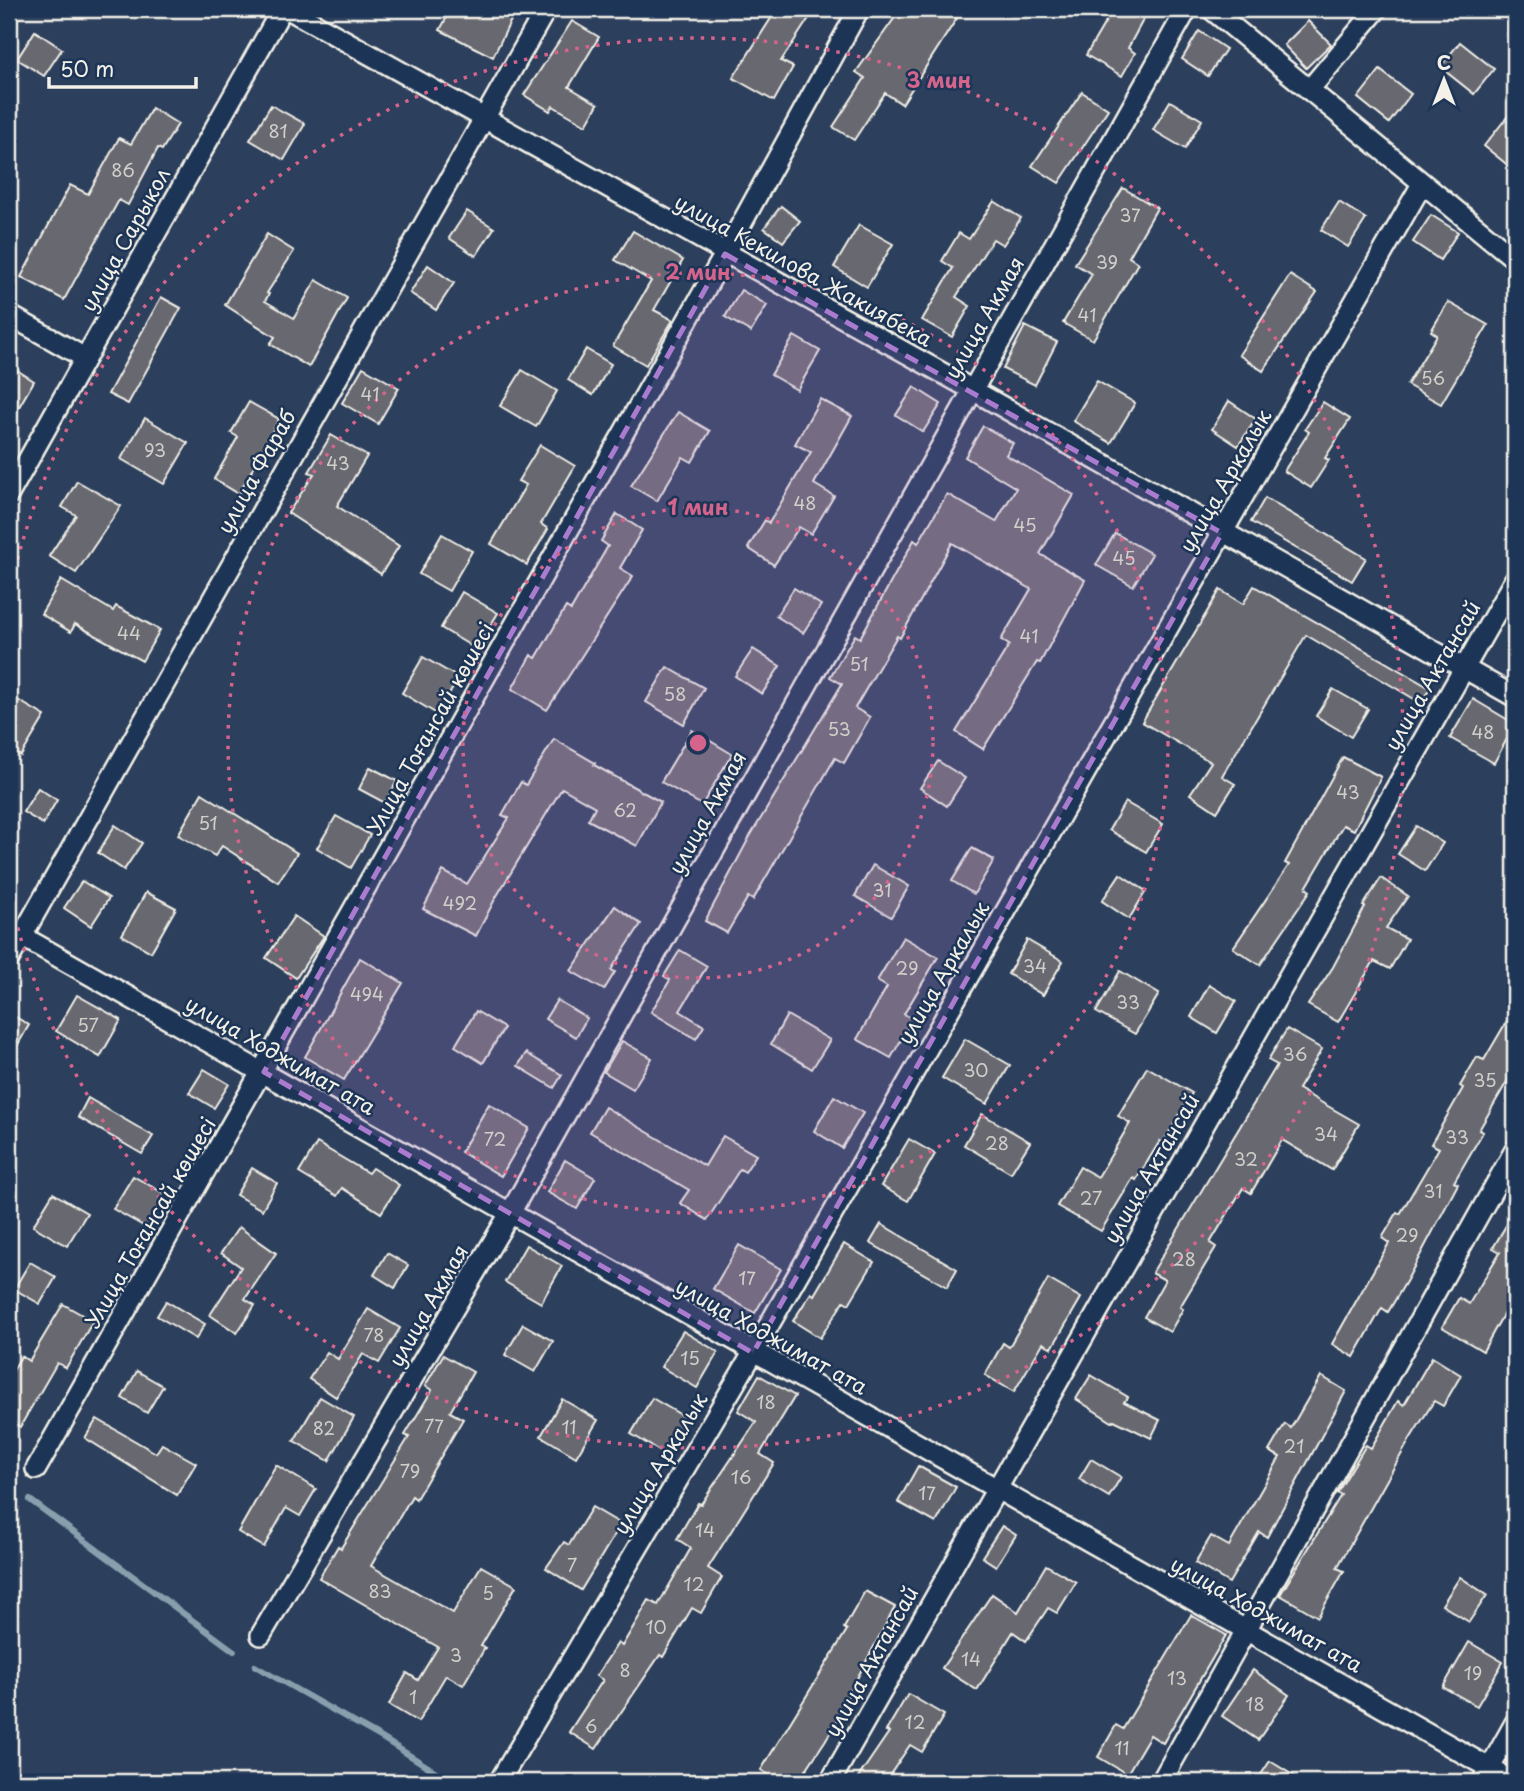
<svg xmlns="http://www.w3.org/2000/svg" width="1524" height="1791" viewBox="0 0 1524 1791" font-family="'Playpen Sans',sans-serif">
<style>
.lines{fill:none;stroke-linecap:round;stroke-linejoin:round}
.stream{stroke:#88a0ae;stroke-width:6}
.building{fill:#676871;stroke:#f4f1e8;stroke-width:2}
.minor-casing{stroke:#f4f1e8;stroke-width:24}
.minor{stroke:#1d3557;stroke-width:19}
.marked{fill:#ab7bcf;fill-opacity:0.2;stroke:#ab7bcf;stroke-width:5;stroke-dasharray:14 9;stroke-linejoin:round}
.ring{fill:none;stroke:#d4648c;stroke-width:3.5;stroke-dasharray:3.5 7}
.labels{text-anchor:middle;stroke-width:5;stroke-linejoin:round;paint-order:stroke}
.number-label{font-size:18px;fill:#d1cfca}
.street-label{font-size:21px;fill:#f4f1e8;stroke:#1d3557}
.centre{fill:#d4648c;stroke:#1d3557;stroke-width:3.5}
.ring-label{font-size:21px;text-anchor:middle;font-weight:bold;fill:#d4648c;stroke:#1d3557;stroke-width:5;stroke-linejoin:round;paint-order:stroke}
</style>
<rect width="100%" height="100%" fill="#2c3f5c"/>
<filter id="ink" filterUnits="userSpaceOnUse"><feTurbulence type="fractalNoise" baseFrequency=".0143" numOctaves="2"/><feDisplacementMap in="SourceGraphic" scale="14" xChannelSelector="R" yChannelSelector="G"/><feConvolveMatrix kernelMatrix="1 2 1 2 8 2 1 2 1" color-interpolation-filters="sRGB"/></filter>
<g filter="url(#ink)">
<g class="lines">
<g class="stream">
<path d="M9,1482L12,1484"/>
<path d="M30,1500L234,1651"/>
<path d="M255,1666L382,1738L452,1782"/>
</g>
</g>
<g class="building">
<path d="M451,9H494L512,18L493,57L440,30Z"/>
<path d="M777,9H815L781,61L793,67L774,101L733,78Z"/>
<path d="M901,9H941L957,18L902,104L885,93L854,140L833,127L865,78L856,72Z"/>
<path d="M1113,9H1149L1128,48L1135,53L1122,76L1086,55Z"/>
<path d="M572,21L599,37L569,87L598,104L586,125L553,106L550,111L524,95Z"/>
<path d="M1308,21L1331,44L1306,68L1284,45Z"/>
<path d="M35,31L62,49L44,76L17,59Z"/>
<path d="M1199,31L1226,49L1208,76L1182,59Z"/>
<path d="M1460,42L1494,69L1474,94L1440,67Z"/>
<path d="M1380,70L1411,94L1389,123L1358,98Z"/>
<path d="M1082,92L1108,109L1059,183L1032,166Z"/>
<path d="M1170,101L1202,120L1185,149L1153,130Z"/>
<path d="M271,105L305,124L284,160L250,140Z"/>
<path d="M1515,107V171L1484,146Z"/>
<path d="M152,108L178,124L162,150L158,148L128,205L119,200L64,300L21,277L70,185L88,194L119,138L131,144Z"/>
<path d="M1123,188L1157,208L1129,257L1138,263L1093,340L1063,323L1092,274L1075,264Z"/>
<path d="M994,201L1021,218L1003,245L993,239L956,297L970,306L952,337L922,320L953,268L942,261L959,233L969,239Z"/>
<path d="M1339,202L1366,219L1348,247L1321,230Z"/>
<path d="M781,206L800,221L783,242L764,228Z"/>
<path d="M467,211L494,228L476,256L449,238Z"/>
<path d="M1431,215L1458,232L1440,260L1413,242Z"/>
<path d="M859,225L893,244L867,287L834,267Z"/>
<path d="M633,231L683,260L654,310L673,320L646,365L613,346L651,281L615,260Z"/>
<path d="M267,234L294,251L267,293L269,294L265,301L294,318L316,280L347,298L309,367L270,344L275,337L225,305Z"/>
<path d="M428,265L454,283L436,310L410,293Z"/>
<path d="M1290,275L1317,292L1263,371L1239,355Z"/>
<path d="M741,290L767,305L751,332L725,317Z"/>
<path d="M161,297L181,308L128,404L108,394Z"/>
<path d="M1448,302L1488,325L1441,404L1407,385L1437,335L1431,331Z"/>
<path d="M1025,326L1057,342L1035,385L1003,369Z"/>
<path d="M794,336L820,351L797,390L771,375Z"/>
<path d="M586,349L611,364L593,395L568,380Z"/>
<path d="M9,365L34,381L9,424Z"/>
<path d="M363,367L399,388L378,424L342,403Z"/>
<path d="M522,370L557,391L536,427L500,406Z"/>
<path d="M1097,381L1135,403L1111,443L1073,421Z"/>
<path d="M914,387L941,404L923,432L896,415Z"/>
<path d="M820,399L852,416L814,484L834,496L811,534L799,527L774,565L748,548L765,520L769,523L811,452L795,444Z"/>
<path d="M1229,401L1256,419L1238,446L1212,429Z"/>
<path d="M249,402L279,419L239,494L214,479L238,437L231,433Z"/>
<path d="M1323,402L1350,419L1325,458L1329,460L1311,488L1284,471L1309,432L1305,429Z"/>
<path d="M678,412L710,431L692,462L683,457L657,501L631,486Z"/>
<path d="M145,418L188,443L164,484L121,459Z"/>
<path d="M983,426L1013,443L1006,455L1074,495L1040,554L1085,580L1040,663L1037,662L983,749L956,732L1009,645L1001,640L1031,589L952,543L900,638L897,636L855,708L870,717L844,763L835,758L753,900L748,897L727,933L705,921L749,838L842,684L830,677L855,635L860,638L914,540L918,543L947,494L996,522L1016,488L965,457Z"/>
<path d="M331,435L367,456L337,506L399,546L381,574L288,513L314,474L309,472Z"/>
<path d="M540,445L575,466L541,524L548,529L527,565L491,544L526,485L518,481Z"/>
<path d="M77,481L121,506L76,573L49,556L76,515L62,507Z"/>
<path d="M1265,498L1366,558L1352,581L1251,522Z"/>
<path d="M617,514L642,530L620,568L633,576L547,710L512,689L531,655L536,658L566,607L571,610L608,546L601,541Z"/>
<path d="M1115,533L1152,554L1133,586L1096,565Z"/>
<path d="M442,534L472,551L449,591L419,574Z"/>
<path d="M61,580L113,611L116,606L160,630L142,661L75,624L71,632L41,614Z"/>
<path d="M1254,586L1430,688L1421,703L1306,635L1222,776L1235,784L1217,812L1190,794L1211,762L1142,722L1220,590L1243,604Z"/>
<path d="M794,588L821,605L803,633L776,616Z"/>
<path d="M462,592L498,613L476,649L441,628Z"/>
<path d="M753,649L780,666L762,694L735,676Z"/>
<path d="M423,657L459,678L437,714L402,693Z"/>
<path d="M667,667L704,688L684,724L646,702Z"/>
<path d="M1333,689L1368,709L1351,737L1316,716Z"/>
<path d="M9,695L45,716L21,756L9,749Z"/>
<path d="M1473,699L1515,724L1494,763L1450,738Z"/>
<path d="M692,730L732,754L702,805L661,782Z"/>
<path d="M554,739L595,763L594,765L661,802L637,846L588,820L595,807L562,788L495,899L476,936L423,909L443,871L467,884L509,818L502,815L521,782L526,785Z"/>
<path d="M1343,757L1381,777L1354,830L1343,825L1306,888L1310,891L1260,965L1233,948L1289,865L1285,863Z"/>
<path d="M938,761L965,778L947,806L920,788Z"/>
<path d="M370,767L397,781L385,803L359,789Z"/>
<path d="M38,788L57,800L43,824L23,812Z"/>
<path d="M202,793L297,853L278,882L222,846L215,856L178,835Z"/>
<path d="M1125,802L1163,824L1146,852L1109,830Z"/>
<path d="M336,816L370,835L351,868L317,848Z"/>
<path d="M115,825L142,843L124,870L98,853Z"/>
<path d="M1416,826L1443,843L1425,871L1398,854Z"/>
<path d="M972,848L994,860L974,894L952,881Z"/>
<path d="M873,865L909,886L891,917L855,896Z"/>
<path d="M1120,874L1146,891L1129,919L1102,901Z"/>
<path d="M1381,878L1408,896L1386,928L1407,939L1390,969L1374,961L1338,1022L1308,1005L1333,967L1365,907L1363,906Z"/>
<path d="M82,881L109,898L91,926L64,908Z"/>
<path d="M146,892L176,908L151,952L122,935Z"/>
<path d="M615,906L641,924L611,970L615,972L604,990L571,971Z"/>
<path d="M294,916L324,936L296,978L266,958Z"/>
<path d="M903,937L938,957L904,1014L913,1019L891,1058L857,1039L887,987L877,981Z"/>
<path d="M1027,940L1063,961L1043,995L1008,974Z"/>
<path d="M680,950L707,966L680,1011L704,1026L696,1039L651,1012L670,980L664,976Z"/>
<path d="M360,958L403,983L344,1080L305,1057Z"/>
<path d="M1120,971L1159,994L1135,1034L1096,1012Z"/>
<path d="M1209,985L1236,1001L1217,1033L1191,1017Z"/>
<path d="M77,995L121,1020L100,1057L56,1031Z"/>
<path d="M557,1000L587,1018L576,1037L545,1019Z"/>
<path d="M1515,1007V1068L1479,1130L1483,1132L1454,1182L1458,1184L1407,1280L1388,1312L1382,1308L1354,1357L1332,1344L1389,1243L1382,1238L1397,1213L1400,1214L1439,1148L1431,1144L1463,1088L1460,1086L1477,1057L1484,1060Z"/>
<path d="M476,1011L504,1028L483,1063L455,1046Z"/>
<path d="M9,1013L29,1025L9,1060Z"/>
<path d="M787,1015L830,1040L812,1069L771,1044Z"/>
<path d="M1287,1029L1322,1049L1298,1089L1359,1124L1332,1170L1282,1140L1251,1193L1243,1188L1210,1243L1216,1247L1180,1307L1183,1309L1170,1332L1144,1317L1165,1280L1152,1273L1277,1065L1268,1060Z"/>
<path d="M965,1039L1010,1065L987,1104L942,1078Z"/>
<path d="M622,1041L652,1058L633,1089L604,1072Z"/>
<path d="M526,1053L562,1075L554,1088L518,1066Z"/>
<path d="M1147,1067L1192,1093L1163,1143L1160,1141L1136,1180L1133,1178L1101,1231L1057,1206L1080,1167L1098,1177L1130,1123L1118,1116Z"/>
<path d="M204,1069L229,1084L214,1108L189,1093Z"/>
<path d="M834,1096L863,1113L842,1148L814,1131Z"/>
<path d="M88,1098L153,1136L142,1154L78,1117Z"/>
<path d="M489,1104L529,1128L501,1176L461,1152Z"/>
<path d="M605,1107L705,1166L723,1136L756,1155L745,1172L740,1169L707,1220L680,1203L689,1190L590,1132Z"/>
<path d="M982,1114L1030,1142L1011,1173L964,1145Z"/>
<path d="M909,1139L935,1154L908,1201L881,1186Z"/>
<path d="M317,1143L368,1173L372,1168L399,1185L381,1213L342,1188L337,1196L299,1173Z"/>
<path d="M565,1160L595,1178L577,1209L547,1192Z"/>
<path d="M252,1168L277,1183L262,1210L236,1195Z"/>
<path d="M133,1176L167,1195L147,1228L113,1209Z"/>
<path d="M53,1193L87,1213L67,1246L33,1226Z"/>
<path d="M1515,1210V1293L1483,1351L1442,1327L1459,1298L1469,1304L1500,1252L1493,1248Z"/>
<path d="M881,1224L957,1269L947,1287L870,1243Z"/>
<path d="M239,1227L276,1253L245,1299L255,1305L237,1333L210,1315L241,1267L221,1253Z"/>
<path d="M844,1244L874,1262L849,1304L844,1301L820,1338L793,1321L811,1293L814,1295Z"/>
<path d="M526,1245L562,1266L541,1303L505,1282Z"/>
<path d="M739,1245L781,1269L755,1313L713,1289Z"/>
<path d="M387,1253L408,1265L395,1288L374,1275Z"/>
<path d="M30,1262L56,1277L40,1304L14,1289Z"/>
<path d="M1048,1279L1081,1298L1052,1348L1043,1343L1014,1392L985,1375L1003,1343L1009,1347Z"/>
<path d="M166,1301L205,1324L196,1339L157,1316Z"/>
<path d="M63,1304L93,1321L66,1368L57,1363L20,1427L9,1421V1378L21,1356L29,1361Z"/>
<path d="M368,1309L400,1328L379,1363L363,1354L336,1397L309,1379L327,1352L338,1359Z"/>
<path d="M523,1324L553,1341L535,1372L505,1355Z"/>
<path d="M683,1331L718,1352L697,1388L661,1367Z"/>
<path d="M443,1355L473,1372L450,1412L463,1419L416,1499L412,1496L371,1566L453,1613L481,1566L516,1586L481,1646L485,1648L463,1685L446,1675L418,1722L389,1705L407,1673L418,1680L438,1647L319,1578L338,1546L341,1548L409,1437L405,1435L432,1390L425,1386Z"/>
<path d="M1432,1357L1461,1375L1443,1406L1434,1401L1410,1439L1337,1568L1344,1571L1318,1617L1280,1595L1341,1495L1337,1493L1366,1445L1371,1448L1398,1401L1404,1405Z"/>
<path d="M137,1371L163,1386L147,1413L122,1398Z"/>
<path d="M759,1375L795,1396L760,1454L774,1463L708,1568L722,1577L701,1613L692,1608L663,1657L660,1655L596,1749L569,1732L603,1680L596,1676L618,1643L622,1646L649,1600L658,1605L691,1548L677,1539L698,1503L701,1504L756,1422L738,1411Z"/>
<path d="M1091,1375L1128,1397L1124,1402L1160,1420L1151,1438L1114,1420L1112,1422L1076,1399Z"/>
<path d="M1321,1376L1346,1391L1267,1537L1259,1532L1229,1583L1195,1563L1211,1536L1229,1546L1280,1457L1269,1451L1285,1424L1291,1428Z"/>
<path d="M320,1397L354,1417L329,1461L294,1441Z"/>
<path d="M652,1398L688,1419L666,1455L631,1434Z"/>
<path d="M562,1399L598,1420L576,1457L541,1436Z"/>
<path d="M97,1419L156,1453L162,1444L196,1463L177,1495L85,1438Z"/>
<path d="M1091,1459L1121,1477L1109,1497L1079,1479Z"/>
<path d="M276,1465L316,1489L300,1516L286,1508L264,1547L238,1532Z"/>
<path d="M918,1466L956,1487L936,1523L898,1502Z"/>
<path d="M592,1507L621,1524L581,1590L546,1568L564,1542L569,1545Z"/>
<path d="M1002,1526L1016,1535L996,1566L982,1557Z"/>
<path d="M1046,1565L1076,1582L1057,1613L1048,1608L1026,1641L1013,1632L977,1690L942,1668L992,1594L1018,1612Z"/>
<path d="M1460,1577L1487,1595L1469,1622L1442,1605Z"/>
<path d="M865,1591L895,1607L844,1703L847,1705L825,1741L798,1782H781L761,1770L847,1630L844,1628Z"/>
<path d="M1191,1615L1226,1635L1163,1743L1150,1735L1127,1774L1098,1757L1116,1725L1123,1729Z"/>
<path d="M1469,1642L1503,1662L1477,1706L1443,1687Z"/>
<path d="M1253,1670L1289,1695L1258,1740L1222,1716Z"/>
<path d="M908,1694L944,1715L922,1752L910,1745L885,1782H855L889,1732L886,1731Z"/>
<path d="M1270,1761L1304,1782H1256Z"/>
</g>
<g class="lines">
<g class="minor-casing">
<g id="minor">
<path d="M288,9L971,389L1515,697"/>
<path d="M1211,9L1515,259"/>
<path d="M1309,90L1377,9"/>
<path d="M9,315L85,358"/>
<path d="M9,494L282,9"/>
<path d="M9,929L1514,1782"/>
<path d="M9,959L546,9"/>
<path d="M36,1469L725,254L859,9"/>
<path d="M261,1635L509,1215L1187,9"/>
<path d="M499,1782L753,1353L1422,184"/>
<path d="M830,1782L1515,579"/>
<path d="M1161,1782L1515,1150"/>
<path d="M1482,1782L1515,1723"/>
</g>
</g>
<use href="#minor" class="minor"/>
</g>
</g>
<path class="marked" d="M725,254L1222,533L753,1353L264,1072Z"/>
<g class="ring">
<circle cx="698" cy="743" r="235"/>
<circle cx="698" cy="743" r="470"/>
<path d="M10 590A705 705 0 1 1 10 896"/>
</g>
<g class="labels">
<g class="number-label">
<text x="278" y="138">81</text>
<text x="123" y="177">86</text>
<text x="1130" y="222">37</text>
<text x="1107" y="269">39</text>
<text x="1087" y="322">41</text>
<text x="1433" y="385">56</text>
<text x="370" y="401">41</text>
<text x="155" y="457">93</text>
<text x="338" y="470">43</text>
<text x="805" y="510">48</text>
<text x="1025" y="532">45</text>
<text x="1124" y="565">45</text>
<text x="129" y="640">44</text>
<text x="1029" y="643">41</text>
<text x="859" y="671">51</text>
<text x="675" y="701">58</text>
<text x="839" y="736">53</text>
<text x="1483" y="739">48</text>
<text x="1348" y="799">43</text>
<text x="625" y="817">62</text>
<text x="208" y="830">51</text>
<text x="882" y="897">31</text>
<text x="460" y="910">492</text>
<text x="1035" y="973">34</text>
<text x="907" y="975">29</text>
<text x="367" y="1001">494</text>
<text x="1128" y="1009">33</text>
<text x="88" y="1032">57</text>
<text x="1295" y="1061">36</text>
<text x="976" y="1077">30</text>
<text x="1485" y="1087">35</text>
<text x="1326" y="1141">34</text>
<text x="1457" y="1144">33</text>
<text x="495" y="1146">72</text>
<text x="997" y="1150">28</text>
<text x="1246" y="1166">32</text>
<text x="1433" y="1198">31</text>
<text x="1091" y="1205">27</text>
<text x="1407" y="1242">29</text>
<text x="1184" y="1266">28</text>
<text x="747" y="1285">17</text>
<text x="374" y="1342">78</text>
<text x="690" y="1365">15</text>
<text x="766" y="1409">18</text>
<text x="434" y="1433">77</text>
<text x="569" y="1434">11</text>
<text x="324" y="1435">82</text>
<text x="1294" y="1453">21</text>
<text x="410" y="1478">79</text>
<text x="741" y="1484">16</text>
<text x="927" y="1500">17</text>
<text x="705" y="1537">14</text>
<text x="572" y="1572">7</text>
<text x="694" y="1591">12</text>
<text x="380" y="1598">83</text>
<text x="488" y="1600">5</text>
<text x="656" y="1634">10</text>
<text x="456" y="1662">3</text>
<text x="971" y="1666">14</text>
<text x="625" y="1677">8</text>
<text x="1473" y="1680">19</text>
<text x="1177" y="1685">13</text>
<text x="413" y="1704">1</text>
<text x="1255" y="1711">18</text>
<text x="915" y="1729">12</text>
<text x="591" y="1733">6</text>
<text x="1122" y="1755">11</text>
</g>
<g class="street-label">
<text transform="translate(126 240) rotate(-61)" y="7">улица Сарыкол</text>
<text transform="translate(803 271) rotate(29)" y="7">улица Кекилова Жакиябека</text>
<text transform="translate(985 318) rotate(-60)" y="7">улица Акмая</text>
<text transform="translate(257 472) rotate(-61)" y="7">улица Фараб</text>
<text transform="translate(1226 481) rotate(-60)" y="7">улица Аркалык</text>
<text transform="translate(1433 676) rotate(-60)" y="7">улица Актансай</text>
<text transform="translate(431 729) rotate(-61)" y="7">Улица Тоғансай көшесі</text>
<text transform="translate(708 813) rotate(-61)" y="7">улица Акмая</text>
<text transform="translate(944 973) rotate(-60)" y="7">улица Аркалык</text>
<text transform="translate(280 1056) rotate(30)" y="7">улица Ходжимат ата</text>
<text transform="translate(1152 1169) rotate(-60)" y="7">улица Актансай</text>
<text transform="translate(151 1223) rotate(-60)" y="7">Улица Тоғансай көшесі</text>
<text transform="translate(429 1306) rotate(-60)" y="7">улица Акмая</text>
<text transform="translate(771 1337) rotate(29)" y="7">улица Ходжимат ата</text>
<text transform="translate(661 1464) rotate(-59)" y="7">улица Аркалык</text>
<text transform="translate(1266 1615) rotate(29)" y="7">улица Ходжимат ата</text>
<text transform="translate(872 1662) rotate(-61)" y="7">улица Актансай</text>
</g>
</g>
<circle cx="698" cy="743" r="10" class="centre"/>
<g class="ring-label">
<text x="939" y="88">3 мин</text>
<text x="698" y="280">2 мин</text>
<text x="698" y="515">1 мин</text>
</g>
<rect width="1524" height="1791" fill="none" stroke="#1d3557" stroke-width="35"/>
<rect x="18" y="18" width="1489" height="1756" fill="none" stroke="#f4f1e8" stroke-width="2.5" filter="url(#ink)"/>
<g transform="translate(1444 80)" stroke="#1d3557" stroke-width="5" paint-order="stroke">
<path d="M0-5L12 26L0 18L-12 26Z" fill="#f4f1e8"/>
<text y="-10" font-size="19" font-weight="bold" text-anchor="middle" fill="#f4f1e8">С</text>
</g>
<path d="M49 77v10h147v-10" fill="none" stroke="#f4f1e8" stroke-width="3.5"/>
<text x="60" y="77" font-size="21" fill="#f4f1e8" stroke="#1d3557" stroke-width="5" paint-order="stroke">50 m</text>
</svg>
